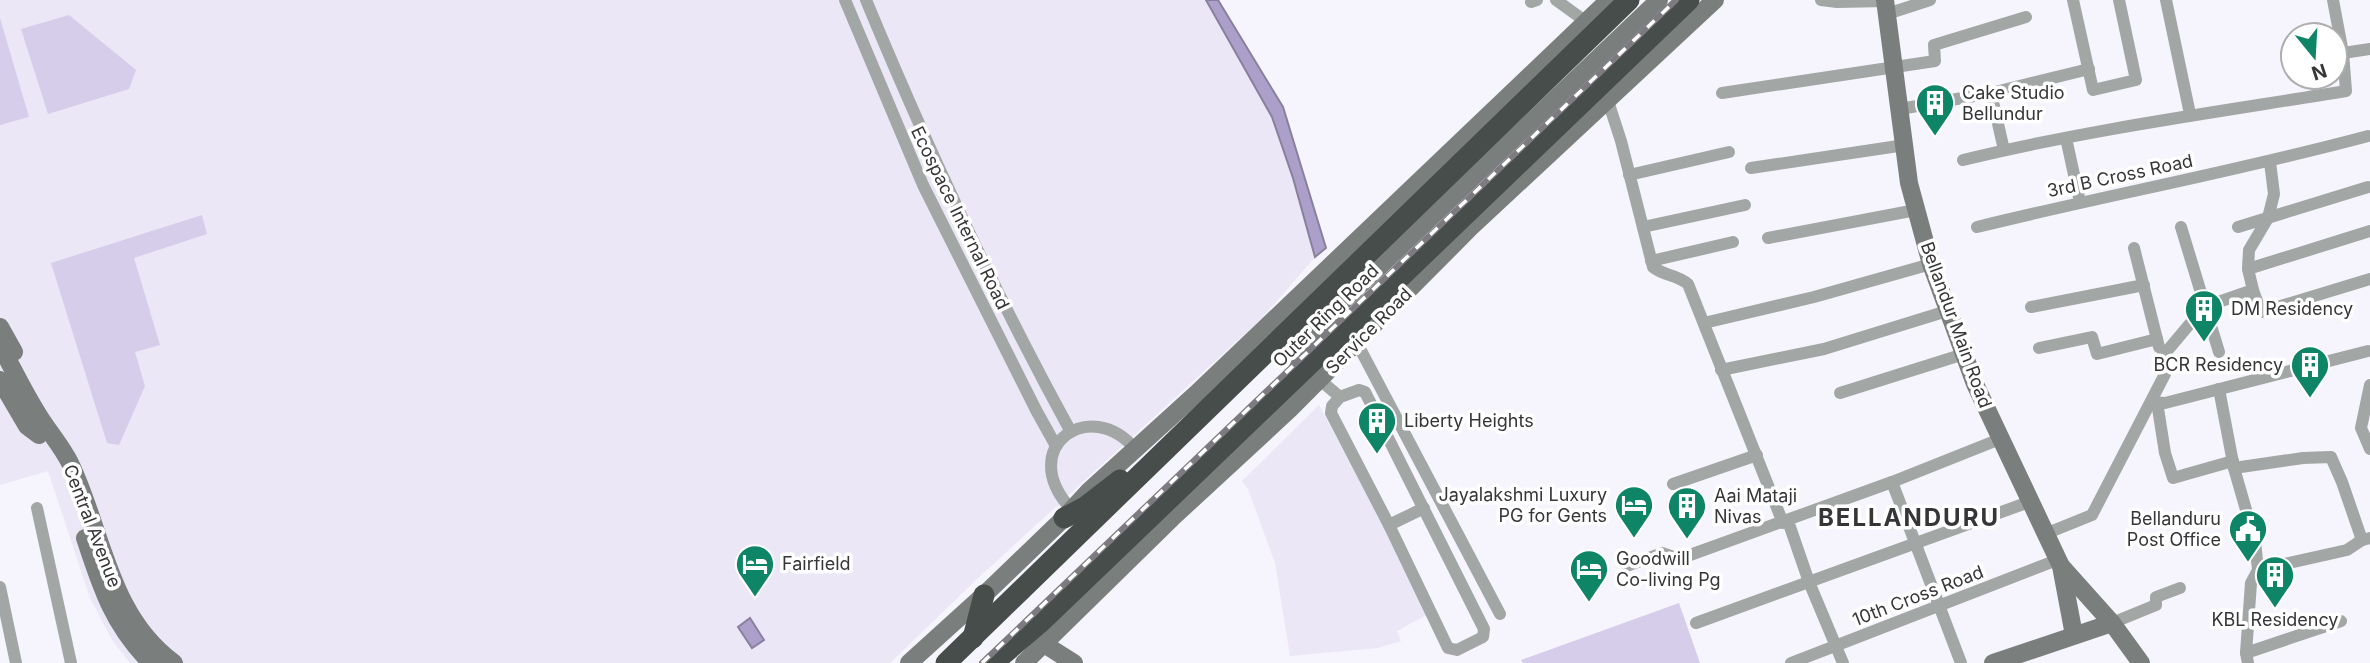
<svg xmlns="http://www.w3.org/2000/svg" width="2370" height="663" viewBox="0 0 2370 663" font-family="Inter,sans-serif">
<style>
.built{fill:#ebe7f6}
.green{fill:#d6cdeb}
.water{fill:#aca0ca;stroke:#89809e;stroke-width:2}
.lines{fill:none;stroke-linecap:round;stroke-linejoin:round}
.street{stroke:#a2a6a4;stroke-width:12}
.secondary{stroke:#7a7f7d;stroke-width:18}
.highway{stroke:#464d4a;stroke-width:21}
.rail-casing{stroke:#7d7b80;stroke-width:6}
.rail{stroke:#fff;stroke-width:3.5;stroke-dasharray:10;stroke-linecap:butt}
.labels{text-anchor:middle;stroke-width:7;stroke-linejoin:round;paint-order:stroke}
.poi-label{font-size:18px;fill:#363538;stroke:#fff;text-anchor:start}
.street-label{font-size:18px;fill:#363538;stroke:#fff}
.district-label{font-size:24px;font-weight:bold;letter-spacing:2px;fill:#363538;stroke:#fff}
</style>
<rect width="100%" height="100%" fill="#f6f4fc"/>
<g class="built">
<path d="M0,0H1206L1272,117L1293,178L1315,257L1261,319L977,579L890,663H130L112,640L90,598L48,471L0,485Z"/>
<path d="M1319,405L1430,613L1397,631L1401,641L1378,648L1290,656L1275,563L1248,489L1242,481Z"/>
</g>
<g class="green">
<path d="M69,15L136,70L129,89L48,114L21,29Z"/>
<path d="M0,18L29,117L0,125Z"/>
<path d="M202,215L207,234L134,258L160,345L135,352L145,386L119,445L107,443L51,263Z"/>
<path d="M1679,603L1700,663H1523L1521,660Z"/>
</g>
<g class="water">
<path d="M1206,0H1218L1283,107L1326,248L1315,257L1293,178L1272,117Z"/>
<path d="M750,618L764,640L752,648L738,627Z"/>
</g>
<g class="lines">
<g class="street">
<path d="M845,0L923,185L1036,410L1056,446"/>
<path d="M866,0C927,147 994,292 1071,432"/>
<path d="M1556,0L1585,21"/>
<path d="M1821,0L1837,2L1885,1"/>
<path d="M2073,0L2093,90L2136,80L2119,0"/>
<path d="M2166,0L2190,114"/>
<path d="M1531,2L1537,0"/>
<path d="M1887,14L1930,0"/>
<path d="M2343,53L2370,49"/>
<path d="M1722,93L1935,61L1934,45L2026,17"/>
<path d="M1991,93L2004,150"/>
<path d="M1608,101L1621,141L1653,267C1664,276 1676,274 1688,284L1783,523"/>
<path d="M1900,109L1991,93L2089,69"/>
<path d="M2066,138L2080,202"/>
<path d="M1963,160C2090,129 2218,112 2346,91L2343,53L2333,0"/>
<path d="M1751,168L1905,145"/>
<path d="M1629,175L1729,152"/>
<path d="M1643,227L1745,205"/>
<path d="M1977,227C2107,195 2238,171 2368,136"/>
<path d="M2181,227L2219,352"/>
<path d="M2238,227L2368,187"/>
<path d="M1768,238L1916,210"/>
<path d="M2134,248L2159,347"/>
<path d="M1651,261L1733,242"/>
<path d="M2248,269L2370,231"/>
<path d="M2253,290L2261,312L2370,279"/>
<path d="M2031,307L2144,285"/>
<path d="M1704,323L1814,297L1931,264"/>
<path d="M1357,343L1500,614"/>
<path d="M2039,348L2092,337L2097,354L2157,339"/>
<path d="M1721,370L1824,349L1947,311"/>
<path d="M1320,380L1340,397L1332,406L1331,413L1389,525L1448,648L1457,650L1483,637L1484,629L1365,392L1359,390L1340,397"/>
<path d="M2370,385L2361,428L2370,449"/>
<path d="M2219,389L2234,468L2255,541L2258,570"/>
<path d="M1840,393L1964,354"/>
<path d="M2151,402L2165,403L2368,351"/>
<path d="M2157,402L2165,453L2173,478L2233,461"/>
<path d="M2234,468L2303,458L2331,457L2342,482L2362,540"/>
<path d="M1673,484L1757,455"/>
<path d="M37,508L71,663"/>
<path d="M1071,509C1015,448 1090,394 1136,450"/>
<path d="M1788,521L1809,582L1843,663"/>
<path d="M1389,525L1424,508"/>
<path d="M2045,534L2092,515L2165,374L2162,357L2204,307L2253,290L2248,269L2249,250L2268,218L2274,194L2270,162"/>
<path d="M1627,566L1662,553L1679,559L1892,482"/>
<path d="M0,587L16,663"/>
<path d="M1696,623L2029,502"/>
<path d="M2112,623L2156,605V597L2180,588"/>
<path d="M2246,653L2341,621"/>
<path d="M1791,663L2057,560"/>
<path d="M1961,663L1892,482L2000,439"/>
<path d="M2248,663L2246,653L2251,583L2258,570L2347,550L2362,540L2370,538"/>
</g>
<g class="secondary">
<path d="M1885,0L1909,183L1931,264L1975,384L2061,566L2074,635"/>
<path d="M0,327L14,352"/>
<path d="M0,345C12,367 23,390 36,411C47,430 62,446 71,465C103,533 109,616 174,663"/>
<path d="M1294,378C1306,348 1315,330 1337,307L1659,0"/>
<path d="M0,380L27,426L39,435"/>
<path d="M85,538C101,587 113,625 151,663"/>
<path d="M2061,566L2112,623L2141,663"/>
<path d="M1044,644L1074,663"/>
<path d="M909,663L984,595L1064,518L1088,492L1196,394L1609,0"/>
<path d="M1024,663L1172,518L1290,409L1471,227L1715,0"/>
<path d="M1993,663L2112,623"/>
</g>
<g class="highway">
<path d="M1064,518L1085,507L1120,480"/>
<path d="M973,638L984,595"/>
<path d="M946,663L1629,0"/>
<path d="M993,663L1042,621L1689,0"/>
</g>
<g class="rail-casing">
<path id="rail" d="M982,663L1676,0"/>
</g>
<use href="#rail" class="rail"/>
</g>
<defs>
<g id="building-pin" transform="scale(2.0125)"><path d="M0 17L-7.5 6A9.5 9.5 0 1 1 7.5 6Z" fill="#0d8566" stroke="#fff"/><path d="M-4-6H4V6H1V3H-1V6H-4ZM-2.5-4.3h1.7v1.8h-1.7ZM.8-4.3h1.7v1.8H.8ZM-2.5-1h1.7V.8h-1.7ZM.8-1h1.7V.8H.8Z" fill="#fff"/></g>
<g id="hotel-pin" transform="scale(2.0125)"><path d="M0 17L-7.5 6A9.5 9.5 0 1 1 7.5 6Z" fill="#0d8566" stroke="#fff"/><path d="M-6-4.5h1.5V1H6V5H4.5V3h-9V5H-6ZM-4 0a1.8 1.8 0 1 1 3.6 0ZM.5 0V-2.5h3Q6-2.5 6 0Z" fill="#fff"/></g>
<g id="civic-pin" transform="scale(2.0125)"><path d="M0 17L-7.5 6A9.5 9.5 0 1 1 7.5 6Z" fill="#0d8566" stroke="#fff"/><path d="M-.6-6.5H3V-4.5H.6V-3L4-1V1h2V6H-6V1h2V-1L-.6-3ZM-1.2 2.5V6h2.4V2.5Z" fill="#fff"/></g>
</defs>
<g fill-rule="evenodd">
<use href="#building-pin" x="1935" y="103"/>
<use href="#building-pin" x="2204" y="309"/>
<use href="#building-pin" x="2310" y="365"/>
<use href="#building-pin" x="1377" y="421"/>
<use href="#hotel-pin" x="1634" y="505"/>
<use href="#building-pin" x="1687" y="506"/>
<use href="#civic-pin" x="2248" y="529"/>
<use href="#hotel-pin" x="755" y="564"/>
<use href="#hotel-pin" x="1589" y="569"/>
<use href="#building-pin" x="2275" y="575"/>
</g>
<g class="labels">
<g class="poi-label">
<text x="1962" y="99">Cake Studio<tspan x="1962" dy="21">Bellundur</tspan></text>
<text x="2231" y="315">DM Residency</text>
<text x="2283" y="371" text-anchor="end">BCR Residency</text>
<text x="1404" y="427">Liberty Heights</text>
<text x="1607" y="501" text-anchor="end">Jayalakshmi Luxury<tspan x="1607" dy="21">PG for Gents</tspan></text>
<text x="1714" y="502">Aai Mataji<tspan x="1714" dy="21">Nivas</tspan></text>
<text x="2221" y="525" text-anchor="end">Bellanduru<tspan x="2221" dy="21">Post Office</tspan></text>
<text x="1616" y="565">Goodwill<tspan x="1616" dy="21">Co-living Pg</tspan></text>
<text x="782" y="570">Fairfield</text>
<text x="2275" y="626" text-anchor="middle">KBL Residency</text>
</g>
<g class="street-label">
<text transform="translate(2120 176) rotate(-12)" y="6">3rd B Cross Road</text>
<text transform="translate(960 218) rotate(64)" y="6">Ecospace Internal Road</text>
<text transform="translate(1326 316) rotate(-44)" y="6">Outer Ring Road</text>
<text transform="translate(1956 325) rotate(70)" y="6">Bellandur Main Road</text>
<text transform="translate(1369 331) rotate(-45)" y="6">Service Road</text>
<text transform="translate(92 526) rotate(69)" y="6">Central Avenue</text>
<text transform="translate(1918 596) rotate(-21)" y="6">10th Cross Road</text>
</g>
<g class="district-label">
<text x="1909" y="526">BELLANDURU</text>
</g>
</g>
<g transform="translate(2314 56) rotate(162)"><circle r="33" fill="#ffffff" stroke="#afaeaf" stroke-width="2"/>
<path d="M0-5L12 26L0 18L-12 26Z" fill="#0d8566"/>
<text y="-10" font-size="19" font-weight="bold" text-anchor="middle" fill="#363538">N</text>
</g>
</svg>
